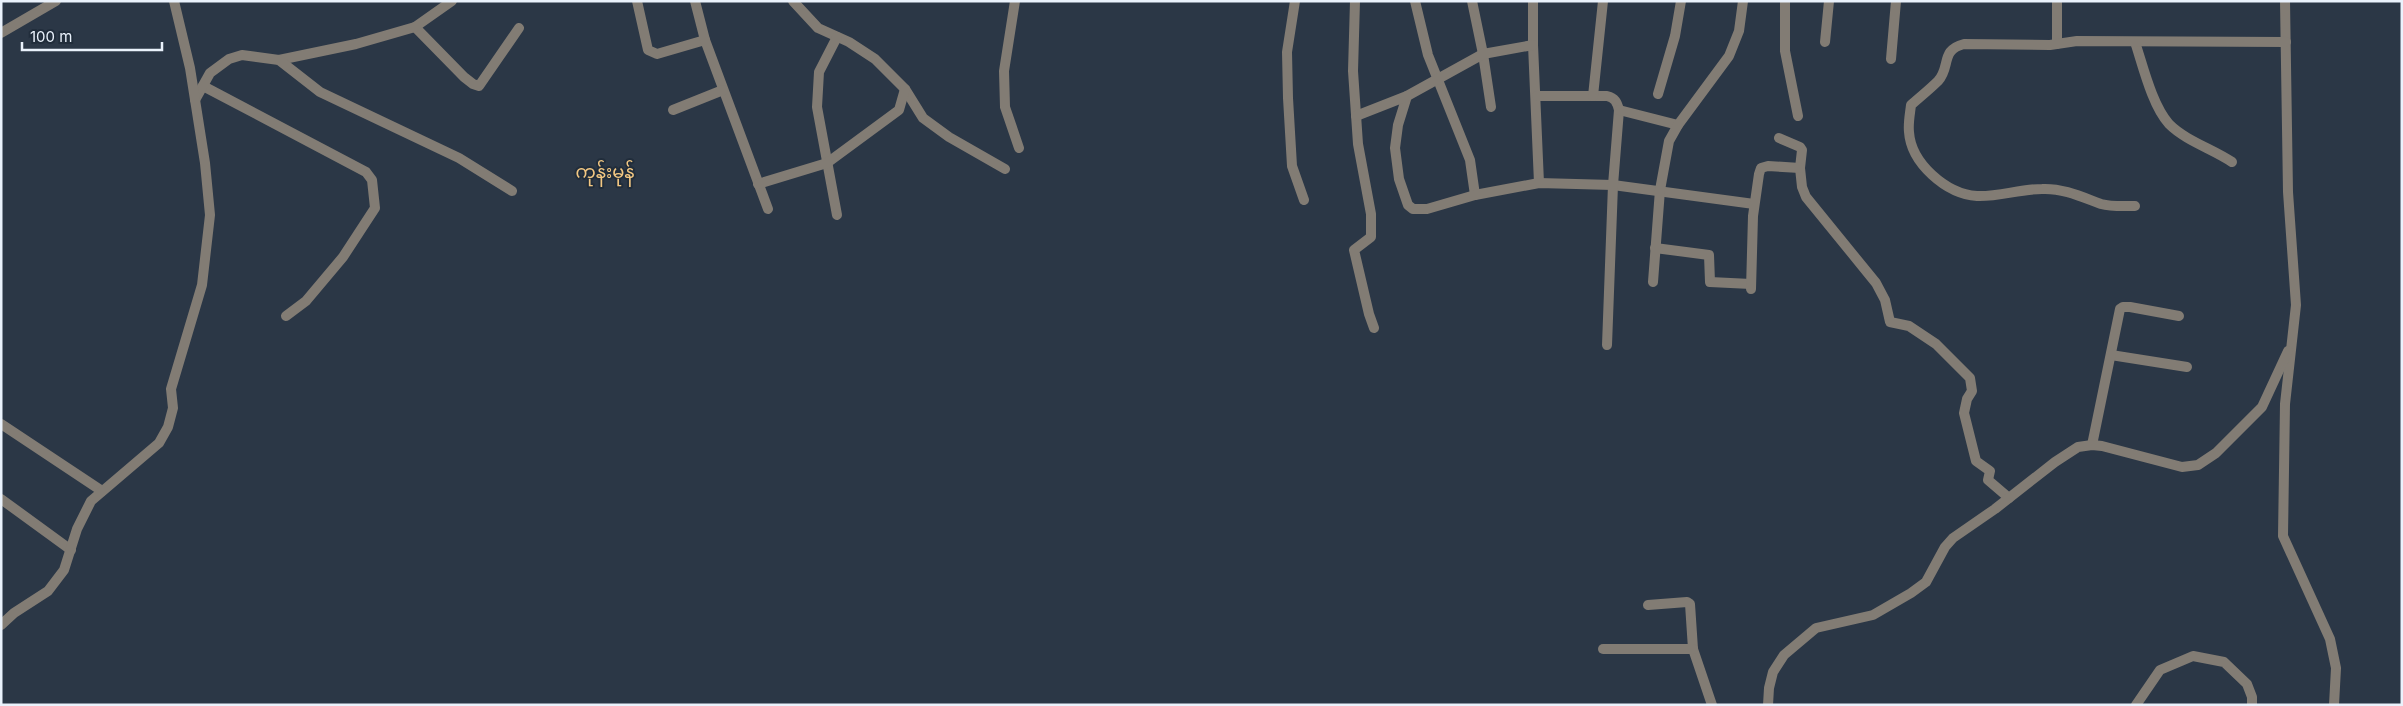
<svg xmlns="http://www.w3.org/2000/svg" width="2403" height="706" viewBox="0 0 2403 706" font-family="Inter,'Noto Sans Myanmar',sans-serif">
<style>
.lines{fill:none;stroke-linecap:round;stroke-linejoin:round}
.street{stroke:#827c74;stroke-width:10}
.labels{text-anchor:middle;stroke-width:4;stroke-linejoin:round;paint-order:stroke}
.quarter-label{font-size:18px;fill:#f3c883;stroke:#212d3b}
</style>
<rect width="100%" height="100%" fill="#2b3746"/>
<g class="lines">
<g class="street">
<path d="M637,1L648,50L657,54L705,40"/>
<path d="M695,1L705,40L768,209"/>
<path d="M793,1L818,28L849,42L875,59L905,89L923,118L949,137L1005,169"/>
<path d="M1015,1L1004,71L1005,107L1019,148"/>
<path d="M1295,1L1287,52L1288,98L1292,166L1304,200"/>
<path d="M1355,1L1353,71L1358,144L1371,214V237L1354,250L1369,314L1374,328"/>
<path d="M1415,1L1428,55L1470,160L1475,195"/>
<path d="M1472,1L1483,54L1491,107"/>
<path d="M1533,1V45L1539,183"/>
<path d="M1785,1V51L1798,116"/>
<path d="M2285,1L2288,192L2296,305L2285,404L2283,536L2330,639L2336,668L2334,705"/>
<path d="M415,27L464,77L473,84L479,86L519,28"/>
<path d="M1,33L56,1"/>
<path d="M837,37L819,72L817,107L837,215"/>
<path d="M1825,42L1829,1"/>
<path d="M2135,42C2143,66 2152,105 2169,124C2186,141 2213,149 2232,162"/>
<path d="M2057,44V1"/>
<path d="M1891,59L1896,1"/>
<path d="M279,60L356,44L415,27L452,1"/>
<path d="M203,86L366,172L372,180L375,208L343,257L306,301L286,316"/>
<path d="M1658,94L1675,36L1681,1"/>
<path d="M1407,96L1398,125L1395,148L1399,179L1408,205L1413,209H1427L1475,195L1539,183L1613,185L1754,204"/>
<path d="M1537,96H1607C1615,98 1617,102 1619,110L1613,185L1607,345"/>
<path d="M1593,96L1603,1"/>
<path d="M195,100L210,73L229,59L242,55L279,60L320,92L459,158L512,191"/>
<path d="M673,110L723,90"/>
<path d="M1619,110L1678,125"/>
<path d="M1356,116L1407,96L1483,54L1533,45"/>
<path d="M1779,138L1800,147L1802,150L1800,168L1802,187L1806,197L1876,283L1885,300L1890,322L1909,326L1936,344L1970,378L1972,391L1967,399L1964,413L1976,461L1990,471L1988,480L2009,498"/>
<path d="M758,184L827,163L899,110L905,89"/>
<path d="M2135,206C2124,206 2112,207 2101,204C2082,197 2063,188 2042,189C2020,189 1998,197 1977,196C1946,194 1911,163 1909,132C1908,123 1910,114 1911,105C1920,97 1930,89 1938,81C1951,67 1940,50 1964,44L2050,45L2077,41L2286,42"/>
<path d="M1655,248L1709,255L1710,282L1751,284"/>
<path d="M1653,282L1660,190L1669,141L1678,125L1729,56L1739,31L1743,1"/>
<path d="M1751,289L1753,216L1759,174L1761,168L1768,166L1800,168"/>
<path d="M2111,355L2187,367"/>
<path d="M1,424L102,491"/>
<path d="M2092,445L2120,309L2123,307H2130L2179,316"/>
<path d="M1,499L71,550"/>
<path d="M1648,605L1687,602L1690,604L1693,649L1712,705"/>
<path d="M1,625L14,613L48,591L64,570L77,529L91,501L159,443L168,427L173,408L171,389L202,285L210,215L205,163L190,68L174,1"/>
<path d="M1603,649H1693"/>
<path d="M1768,705L1769,688L1773,672L1784,655L1816,628L1873,615L1911,593L1926,582L1945,547L1953,538L1995,509L2055,462L2078,447L2092,445L2102,446L2182,467L2198,465L2216,453L2262,407L2288,351"/>
<path d="M2136,705L2160,670L2193,656L2224,662L2247,684L2252,697V705"/>
</g>
</g>
<g class="labels">
<g class="quarter-label">
<text x="605" y="178">ကုန်းမုန်</text>
</g>
</g>
<rect width="2403" height="706" fill="none" stroke="#eaf2fc" stroke-width="5"/>
<path d="M22 42v8h140v-8" fill="none" stroke="#eaf2fc" stroke-width="2.5"/>
<text x="30" y="42" font-size="15" fill="#eaf2fc" stroke="#212d3b" stroke-width="4" paint-order="stroke">100 m</text>
</svg>
